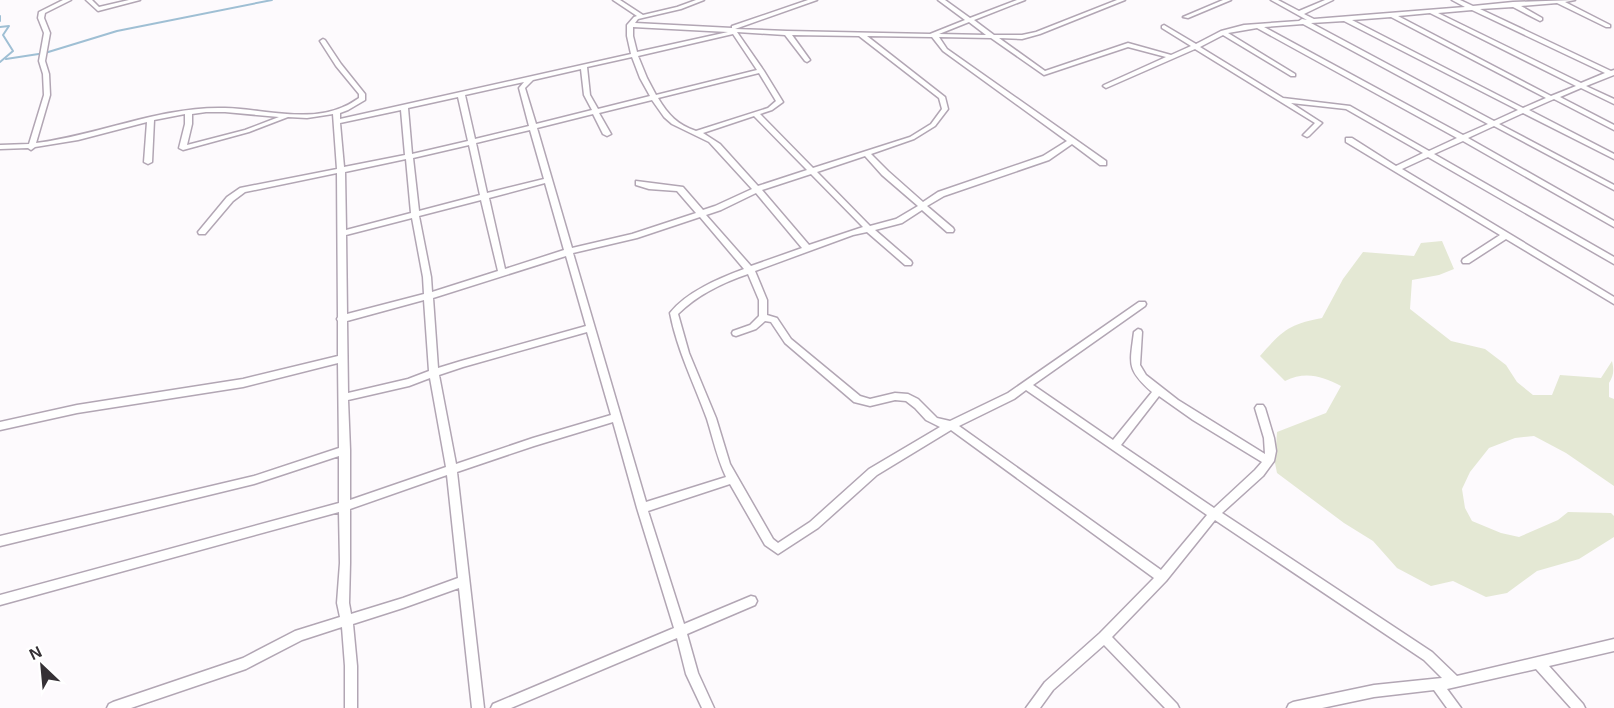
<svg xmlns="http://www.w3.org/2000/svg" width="1614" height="708" viewBox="0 0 1614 708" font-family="Helvetica,sans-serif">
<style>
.green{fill:#e4e8d4}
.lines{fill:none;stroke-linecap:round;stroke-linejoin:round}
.stream{stroke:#9fbfd4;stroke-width:2}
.minor-casing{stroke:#b2a6b4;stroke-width:3}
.minor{fill:#fff;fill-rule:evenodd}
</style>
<rect width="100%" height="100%" fill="#fdfafd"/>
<path class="green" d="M1442,241L1454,269L1439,275L1412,280L1410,309L1451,341L1485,349L1506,365L1517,382L1533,395H1552L1560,375L1601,378L1612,361C1614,370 1614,375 1609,383V397L1614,399V486L1566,453L1534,436L1515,438L1489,448L1470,472L1462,489L1465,508L1472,521L1501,533L1519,537L1558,520L1568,512L1611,513L1614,516V537L1579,559L1537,571L1507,593L1486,597L1453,581L1431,586L1397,568L1373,541L1344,523L1277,473L1275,463L1277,432L1326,413L1341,386C1322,376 1305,371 1285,381L1260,356C1282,331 1289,324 1322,318L1343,279L1363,252L1414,256L1421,243Z"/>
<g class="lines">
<g class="stream">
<path d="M0,16V21"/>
<path d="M0,27L9,26L3,35L13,51L0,62"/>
<path d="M6,59L45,53L117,31L272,0"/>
</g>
<g class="minor-casing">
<g id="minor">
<path d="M63,0H71L45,13L44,18L50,33L45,61L49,74L50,95L36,143C100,135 161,106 225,108C263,109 307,123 343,107C349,105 354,101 359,98V94L336,66L320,41L323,39L325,40L341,64L365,94V100L348,110L340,113V119L631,54L627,36V25L634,17L637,16L613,0H620L643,15L677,7L696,0H704L681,9L638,19L635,23L732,28V26L808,0H817L735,29L787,31L930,34L965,20L938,0H945L970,18L1017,0H1025L974,20L994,35H1022L1036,32L1117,0H1125L1040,34L1022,39L999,38L1045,71L1128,43L1171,55L1191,46L1162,28V26L1164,25L1196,44L1221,31L1244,25L1299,21L1302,19L1307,20L1271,0H1278L1299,11L1325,0H1333L1304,14L1314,19L1465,7L1452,0H1460L1473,6L1513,2L1575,0L1565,2L1610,25V27H1606L1557,3L1521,6L1542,18V20L1540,21L1513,7L1480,9L1611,71L1614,70V75L1586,86L1614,99V104L1581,88L1560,97L1614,125V130L1554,99L1529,110L1614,154V159L1523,113L1499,124L1614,185V190L1494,126L1468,138L1614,221V227L1463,141L1434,154L1614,257V264L1428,157L1402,169L1614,297V304L1506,239L1469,263H1463L1462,261L1463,259L1500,235L1346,142V138H1352L1396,166L1423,153L1346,109L1291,103L1322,123L1309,136L1307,137L1303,135L1315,123L1195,49L1106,88L1103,86L1104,85L1166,57L1128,47L1044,75L991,38L939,37L947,49L1106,161V165H1100L1072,144L1049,160L944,196L927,206L953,228L954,230L953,232H947L922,210L902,223L875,230L911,261L912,263L911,265H905L867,232L853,235L755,271L767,300V315L777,318L791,339L860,396L870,399L895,393L908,394L918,399L937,418L950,421L1008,393L1139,302H1145L1146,304L1145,306L1033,385L1113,440L1152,392C1126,369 1130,364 1134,332L1138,329L1141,330L1142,332L1140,365L1146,375L1178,400L1265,454L1264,438L1255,408L1257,405H1263L1265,408L1274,438L1276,451L1274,461L1263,476L1222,513L1432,652L1457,676L1614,639V651L1549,666L1583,704L1585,708H1571L1536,669L1447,689L1461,708H1447L1434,690L1374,697L1322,708H1287L1289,704L1293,702L1374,685L1442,678L1424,660L1215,520L1166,581L1112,637L1177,704L1179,708H1165L1104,645L1053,690L1040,708H1026L1045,682L1100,633L1154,578L951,430L877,475L818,528L778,554L765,545L730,484L648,511L684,624L751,596L755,597L757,601L755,605L687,634L698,673L714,708H702L686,674L677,638L511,708H491L493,704L674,628L637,508L613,422L534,446L457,472L484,708H472L459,588L403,608L353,624L357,666V708H345V666L342,627L302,640L246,669L131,708H107L109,704L113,702L243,658L295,631L340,617L337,603L340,563L339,512L0,605V595L339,503V456L254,484L0,546V536L254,476L339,448L338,363L243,387L77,413L0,430V422L77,405L243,379L338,356V321L337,319L338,317L337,173L245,192L233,201L205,234H199L198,232L227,197L240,188L337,169L333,114L307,118L288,117L249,132L183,150L179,148L185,124V114L154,120L152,162L148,164L144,162L147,122L78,140L35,147L31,150L28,148L0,149V145L29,144L44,95L43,74L39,61L44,33L38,18L39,12ZM1472,10L1605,73L1581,83L1438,13ZM1430,13L1576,86L1551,96L1398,16ZM1391,17L1546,98L1523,108L1352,20ZM1344,21L1518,110L1494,121L1311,23ZM969,22L986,35L939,34ZM1303,24L1488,124L1463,135L1264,27ZM633,27L728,32L637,52L633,36ZM1257,28L1457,138L1429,151L1350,106L1283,98L1200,47L1223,35L1291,76H1295V74L1228,33ZM737,32L785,35L805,61L807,62L810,60L792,35L859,36L939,98L942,109L931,124L910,137L813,168L760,114L772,110L783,102L764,71ZM733,34L757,70L656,95L647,78L638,56ZM867,36L932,37L943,51L1067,141L1043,156L938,192L923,202L888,171L871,154L914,139L935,126L948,109L945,97ZM632,57L640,78L650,96L598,109L590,95L587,67ZM581,69L584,95L592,110L536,124L525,88L533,80ZM759,73L776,101L768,108L696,131C678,125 668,115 658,98ZM524,82L519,88L529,126L475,139L465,95ZM458,97L468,141L412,154L408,108ZM652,100L664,117L672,124L709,142L752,189L715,206L703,210L683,187L636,181V185L649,189L677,191L696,213L632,234L572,248L537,128L593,114L603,134L607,136L611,134L599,113ZM401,110L405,155L344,167L340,123ZM206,112H225L279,117L245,130L187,145L192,124V114ZM754,116L807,170L758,186L720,144L703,133ZM530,130L544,179L487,193L476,143ZM469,145L480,195L419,211L413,158ZM865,156L882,175L918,206L896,219L870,226L817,172ZM406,159L411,213L346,230L345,172ZM811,174L863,227L809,245L762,190ZM545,183L564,250L505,269L489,198ZM756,193L802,248L751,266L706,215L721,210ZM481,200L498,271L432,292L431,277L419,216ZM700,217L744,269C720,278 686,292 670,313C677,350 694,383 707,419C713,438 717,458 726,477L646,502L573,253L637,238ZM412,218L423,277L424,294L347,314L346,235ZM566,256L586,326L461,361L438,368L433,298ZM748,274L759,300V316L750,325L733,331L732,333L733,335L736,336L756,329L765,321L771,322L785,343L854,402L870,406L895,400L906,401L915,408L926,420L940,427L869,469L810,522L778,543L773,539L730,464L716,418L689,353L678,314C697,295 724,282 748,274ZM424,300L429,371L408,379L348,393L347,321ZM587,332L611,415L533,438L456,464L439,375L463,367ZM430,378L446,467L350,500V450L348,400L409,386ZM1026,390L1207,515L1161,570L959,426L1014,399ZM1159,396L1193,420L1262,462L1255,470L1214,508L1121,445ZM447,475L458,578L403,598L351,614L349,603L350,563V509Z"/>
<path d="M86,0H92L99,7L129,0H140L98,11Z"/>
<path d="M1223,0H1231L1188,18L1183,17Z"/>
</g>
</g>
<use href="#minor" class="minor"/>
</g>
<g transform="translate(42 666) rotate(334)" stroke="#ffffff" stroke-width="4.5" paint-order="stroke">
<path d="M0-4.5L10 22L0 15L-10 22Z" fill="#353035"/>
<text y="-9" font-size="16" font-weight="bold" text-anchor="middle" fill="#353035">N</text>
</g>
</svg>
